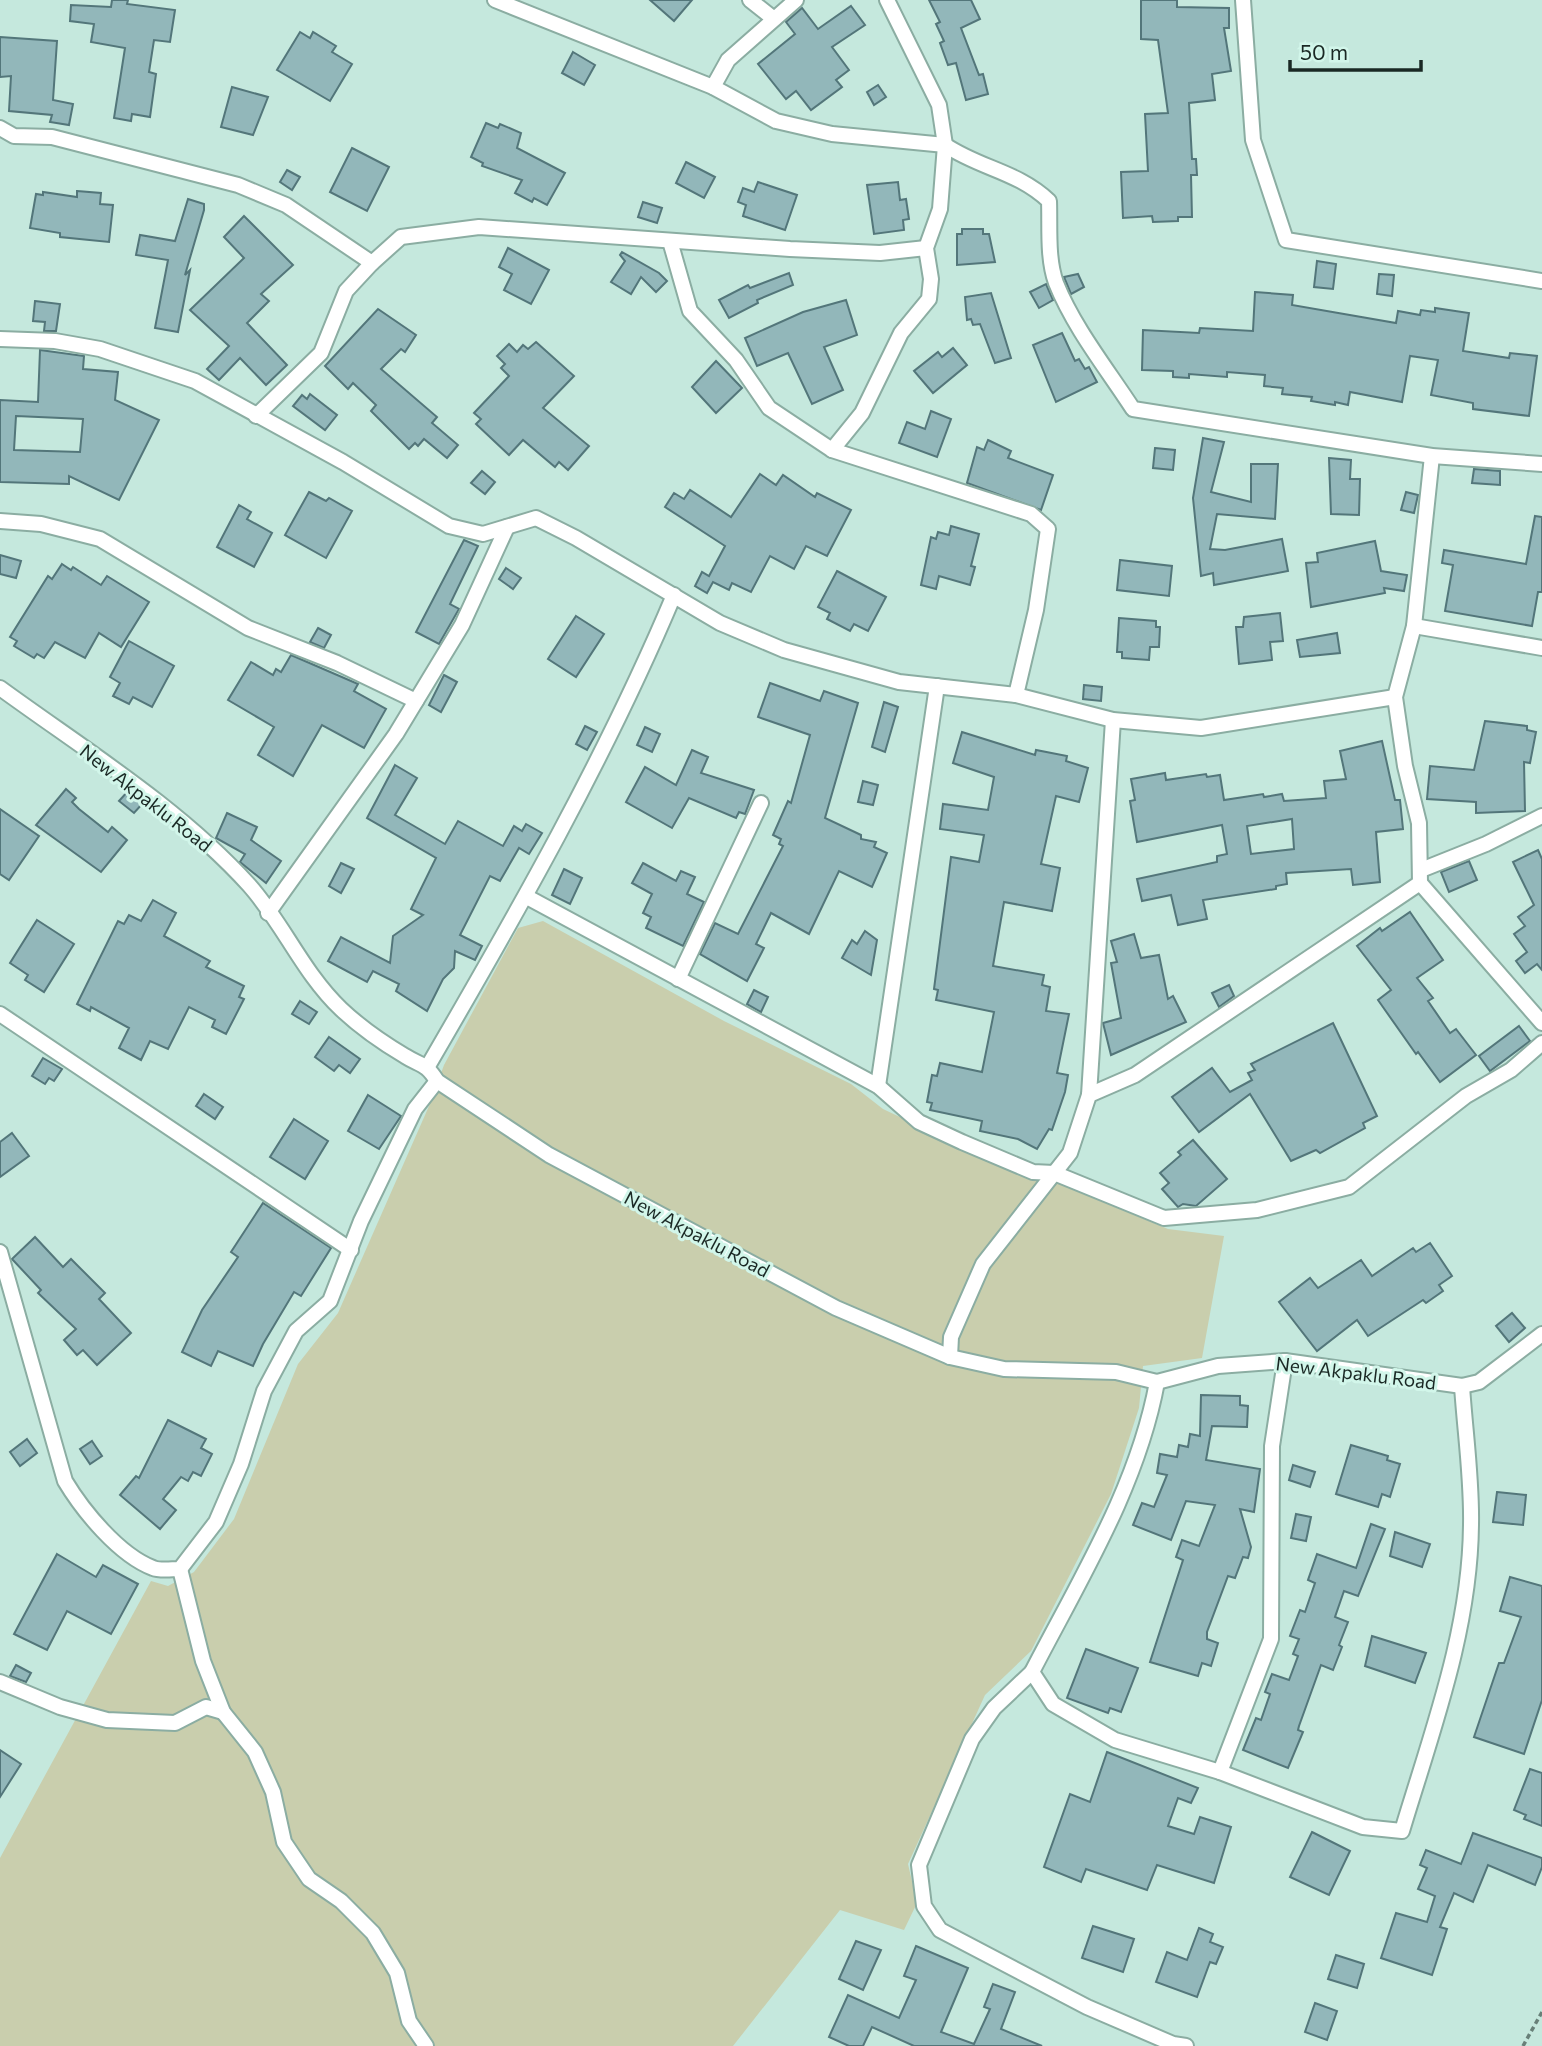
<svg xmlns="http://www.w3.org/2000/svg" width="1542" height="2046" viewBox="0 0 1542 2046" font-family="Commissioner,sans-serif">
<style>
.green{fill:#c9cead}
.building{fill:#92b7ba;stroke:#53767a;stroke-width:2;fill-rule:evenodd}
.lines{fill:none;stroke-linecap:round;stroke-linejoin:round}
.street-casing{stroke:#8bada2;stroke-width:18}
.path{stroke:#688078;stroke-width:3.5;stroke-dasharray:5 3.5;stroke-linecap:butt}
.street{stroke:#fff;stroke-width:14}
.labels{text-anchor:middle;stroke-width:6;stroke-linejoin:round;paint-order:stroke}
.street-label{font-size:19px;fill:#1a2824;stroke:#d2f6ea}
</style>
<rect width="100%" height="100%" fill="#c5e8dd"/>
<path class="green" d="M543,921L724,1021L851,1084L883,1109L1016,1172L1057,1183L1168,1229L1224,1236L1202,1358L1143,1366L1139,1408L1111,1494L1031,1651L985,1695L908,1864L917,1903L904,1930L840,1910L733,2046H0V1858L151,1581L168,1586L194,1572L234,1519L298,1364L338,1313L429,1106L444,1065L518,928Z"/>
<g class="building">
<path d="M112,0H128L127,4L175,10L170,42L154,40L149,72L156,74L150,117L132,114L131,121L114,118L125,48L91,42L94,24L70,21L71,5L111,7Z"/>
<path d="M650,0H692L674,21Z"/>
<path d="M929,0H971L980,19L961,28L979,75L983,74L988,94L966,100L956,63L948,65L940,43L944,41L936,24L940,22Z"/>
<path d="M1141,0H1177V7L1229,8V28H1224L1231,71L1212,74L1215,100L1189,103L1192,159H1196L1197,175H1191L1192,217H1178V221L1153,222L1152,216L1123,218L1121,172L1148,171L1145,114L1168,113L1158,40L1141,39Z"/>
<path d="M851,6L865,25L832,47L849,70L836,80L842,87L811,110L796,91L786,99L758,64L795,34L786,22L802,8L818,29Z"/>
<path d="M300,32L310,38L313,32L336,46L332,52L352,64L330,101L277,70Z"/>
<path d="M0,37L57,41L53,100L73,104L69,125L50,122L52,115L9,111L11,76L0,77Z"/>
<path d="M573,52L595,65L584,85L562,73Z"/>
<path d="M878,85L886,97L874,105L867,92Z"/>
<path d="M232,87L268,97L253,135L221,127Z"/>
<path d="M486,123L498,128L500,124L521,133L517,148L565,173L547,205L534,198L532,202L515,193L522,180L482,166L483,163L471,157Z"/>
<path d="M352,148L389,167L367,211L330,192Z"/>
<path d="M686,162L715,177L704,198L676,183Z"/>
<path d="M287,170L300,177L292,190L280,182Z"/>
<path d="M758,182L797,195L785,230L743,216L746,205L738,202L743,188L754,192Z"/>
<path d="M898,182L900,200L906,199L909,219L903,220L904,230L874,234L867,185Z"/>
<path d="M77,191L101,193L100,204L113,205L109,242L60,237V233L30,228L36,194L43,195V192L77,197Z"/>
<path d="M188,199L204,204V210L185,275L190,270L178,332L155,328L168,260L136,255L140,235L175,241Z"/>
<path d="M643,202L662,208L657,223L638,217Z"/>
<path d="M244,216L293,265L261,294L269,301L247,323L287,365L266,385L240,358L219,380L207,369L229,346L190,310L244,258L224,237Z"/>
<path d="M962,229H983V234H989L995,262L957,265V234H962Z"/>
<path d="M508,248L549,270L531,304L504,290L512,274L499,267Z"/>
<path d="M622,252L659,273L667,281L656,292L641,277L631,294L611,282L625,261L620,255Z"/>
<path d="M1317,261L1336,264L1333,289L1314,287Z"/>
<path d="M789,273L793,285L757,300L758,303L729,318L719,300L748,285L750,288Z"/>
<path d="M1078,274L1084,287L1071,294L1064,277Z"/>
<path d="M1379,274L1394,275L1392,296L1377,294Z"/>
<path d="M1046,284L1053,300L1039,308L1030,292Z"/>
<path d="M1255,292L1293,295L1292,305L1396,323L1398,311L1420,315L1421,310L1435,312V308L1469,313L1463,351L1509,358L1510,353L1537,356L1529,416L1473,409V403L1431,395L1438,360L1410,356L1402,402L1350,392L1348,405L1335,402V405L1311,401L1312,397L1282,394L1283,388L1264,386L1265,375L1227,372V377L1189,374V378L1173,377V371L1142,370L1143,330L1199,333L1200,328L1253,331Z"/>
<path d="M991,293L1011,358L995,363L980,324L973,325L971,319L967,320L965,297Z"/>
<path d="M846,300L857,335L824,347L843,390L812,404L788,353L757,366L745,338L803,312Z"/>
<path d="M35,301L60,304L56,331H44L45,322L33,321Z"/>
<path d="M378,309L416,335L405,352L401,349L381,369L437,417L432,423L458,445L447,458L424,439L418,446L415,443L409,449L371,411L376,405L353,383L348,389L325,366Z"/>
<path d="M1062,333L1075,361L1079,359L1085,369L1089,367L1097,382L1056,402L1033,345Z"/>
<path d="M536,342L574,376L543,408L589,446L568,470L559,462L555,467L523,440L509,455L476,424L481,419L474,413L509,376L501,368L505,364L497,356L509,344L517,352L523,345L528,349Z"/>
<path d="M953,348L967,365L933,393L914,371L938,352L942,357Z"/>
<path d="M40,350L84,356L83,369L118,372L115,400L159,420L119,500L69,476V484L0,482V400L38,402ZM16,416L83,419L80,452L14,450Z"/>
<path d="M716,361L742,388L716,413L692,387Z"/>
<path d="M310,394L337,415L325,430L293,406L302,395L307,399Z"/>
<path d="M931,411L951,419L937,457L899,443L907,422L925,429Z"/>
<path d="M1203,438L1224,442L1211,492L1251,502V464H1278L1275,519L1217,514L1210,549L1225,550L1282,539L1288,571L1214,585L1213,573L1201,576L1193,498Z"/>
<path d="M988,440L1011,451L1008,458L1053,475L1041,510L967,483L977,447L984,450Z"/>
<path d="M1155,448L1175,450L1173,470L1153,468Z"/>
<path d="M1329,458L1351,460L1350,479H1360L1359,515L1331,514Z"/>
<path d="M1474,469L1500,471V485L1472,483Z"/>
<path d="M482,471L495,482L485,494L471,483Z"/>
<path d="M760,474L776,485L783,475L815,497L817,493L851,510L827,556L806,546L794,569L770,556L751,592L732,583L729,590L713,582L707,593L695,586L702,572L709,576L725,546L665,507L674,493L684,499L690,490L731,517Z"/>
<path d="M309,492L326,501L329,498L352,511L326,558L285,535Z"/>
<path d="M1406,492L1418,495L1414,513L1401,510Z"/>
<path d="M239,505L251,512L247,519L272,533L254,567L217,547Z"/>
<path d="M1535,516L1542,517V592H1538L1532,626L1445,611L1453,565L1442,563L1444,550L1526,564Z"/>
<path d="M951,526L979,534L971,566L975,567L970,585L939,576L936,589L921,585L931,537L936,539L938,532L949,535Z"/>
<path d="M464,540L478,546L450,604L459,609L439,644L416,632Z"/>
<path d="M1375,541L1381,571L1407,575L1404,591L1384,588L1385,593L1311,607L1306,563L1318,562L1317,553Z"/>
<path d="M0,555L21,561L16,578L0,574Z"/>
<path d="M1120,560L1172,566L1169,596L1117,590Z"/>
<path d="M62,564L71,570L73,567L101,585L107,576L149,602L121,647L99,633L85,658L55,642L44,658L37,654L34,658L14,646L17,641L10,637L48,576L52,579Z"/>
<path d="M506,568L521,578L513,589L499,579Z"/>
<path d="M837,571L886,597L868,631L854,624L850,631L827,619L830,613L818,607Z"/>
<path d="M1280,613L1283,641L1270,642L1272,660L1239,664L1236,627H1243L1244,617Z"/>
<path d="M576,616L604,634L576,677L548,659Z"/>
<path d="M1119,618L1156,621V627H1160L1159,647H1150L1149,660L1122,658V652H1117Z"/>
<path d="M318,628L331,635L324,648L310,642Z"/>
<path d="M1337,633L1340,653L1300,657L1297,640Z"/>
<path d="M129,641L174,666L152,707L133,697L129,704L113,696L120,683L110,677Z"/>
<path d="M291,655L358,684L354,691L386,709L364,748L322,725L293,776L258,755L274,727L228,700L251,662L273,675L276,669L281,672Z"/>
<path d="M444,675L457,682L441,712L429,705Z"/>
<path d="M770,683L820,701L824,691L858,703L825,818L861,835V839L876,842L874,847L887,853L872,887L839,871L809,934L771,913L756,944L764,948L747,981L700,954L715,923L738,934L783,846L779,844L781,839L773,835L788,801L791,803L810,735L758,717Z"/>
<path d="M1084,685L1102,687L1101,701L1083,699Z"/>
<path d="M884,702L898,707L885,752L872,747Z"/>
<path d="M1485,721L1527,726V730L1536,732L1530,763L1524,762L1525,811L1476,813V802L1427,799L1430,766L1474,770Z"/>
<path d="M585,726L597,732L587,750L576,744Z"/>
<path d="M645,727L660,734L652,752L637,745Z"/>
<path d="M962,732L1035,755L1036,750L1067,756L1066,761L1088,768L1079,802L1056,796L1041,864L1060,868L1052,911L1004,902L993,966L1044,975L1042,985L1050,987L1046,1011L1069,1014L1057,1073L1068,1075L1065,1092L1052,1130L1049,1129L1037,1149L1018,1139L980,1131L982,1121L930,1110L932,1103L927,1102L932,1075L937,1076L940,1063L982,1072L994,1012L936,1000L938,990L934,989L951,857L979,862L984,835L940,829L943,804L988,810L994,777L953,763Z"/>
<path d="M1382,741L1395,800H1400L1403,829L1376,832L1380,882L1353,885L1351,869L1286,873L1287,884L1276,886V889L1203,900L1207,919L1178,925L1171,895L1142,901L1137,879L1217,862V856L1227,854L1222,825L1137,842L1130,801L1135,800L1131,779L1165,773L1166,780L1206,774L1207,777L1220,775L1224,800L1263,794L1264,797L1282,794L1284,801L1326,798L1324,781L1346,779L1340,751ZM1292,819L1294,849L1251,854L1247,826Z"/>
<path d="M692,750L708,757L701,773L754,790L745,814L739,812L736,818L689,798L672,828L626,802L645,767L676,785Z"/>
<path d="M395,765L417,778L395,815L445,844L458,821L503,846L514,826L522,831L526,824L542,833L529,854L519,848L500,881L490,876L460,935L482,946L475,960L455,951L454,968L443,979L427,1011L396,991L399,984L373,971L367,982L328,961L341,937L390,963L393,936L423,915L411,909L436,858L367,818Z"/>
<path d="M863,781L878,785L873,805L858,802Z"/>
<path d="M66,789L76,798L72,802L79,809L108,832L112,827L127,840L101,872L36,825Z"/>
<path d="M128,791L143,803L134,813L119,801Z"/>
<path d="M0,809L39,836L9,880L0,874Z"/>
<path d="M227,813L257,827L251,840L281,861L266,883L240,862L245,854L216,838Z"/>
<path d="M1538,850L1542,859V970L1537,964L1525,973L1516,961L1527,952L1514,934L1525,926L1518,917L1534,905L1513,862Z"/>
<path d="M1469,861L1477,880L1449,892L1441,872Z"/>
<path d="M341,863L354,869L341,893L329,886Z"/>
<path d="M643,863L676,881L681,871L695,877L687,894L704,902L683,946L646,928L651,917L643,913L652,894L632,883Z"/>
<path d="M564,869L582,878L570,904L552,895Z"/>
<path d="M153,900L176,913L164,936L210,961L206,967L244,986L239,997L244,999L226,1034L212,1027L215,1020L189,1007L168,1049L150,1041L141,1060L119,1048L129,1028L91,1007L90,1011L77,1004L118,921L124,924L129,915L141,921Z"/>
<path d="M1410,912L1443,960L1417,978L1433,998L1428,1001L1450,1033L1456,1029L1476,1055L1440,1082L1418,1052L1416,1054L1378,1000L1391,990L1357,946L1380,928L1382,931Z"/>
<path d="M37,920L74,944L44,992L25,980L28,975L10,963Z"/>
<path d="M865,931L877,940L871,975L842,958L852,940L857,944Z"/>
<path d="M1134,934L1141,958L1159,955L1168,999L1173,996L1186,1022L1111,1055L1103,1023L1121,1018L1111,963L1117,962L1111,941Z"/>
<path d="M1229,985L1234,996L1219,1007L1212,993Z"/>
<path d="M754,990L768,997L761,1012L747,1004Z"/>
<path d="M300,1001L317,1012L309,1024L292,1014Z"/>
<path d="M1333,1023L1377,1116L1363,1123L1365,1128L1320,1153L1316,1150L1291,1161L1250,1094L1199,1132L1172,1097L1212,1068L1230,1092L1252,1080L1248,1073L1255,1070L1251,1064Z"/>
<path d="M1519,1026L1530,1041L1490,1071L1479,1056Z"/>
<path d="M329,1037L360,1059L350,1073L339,1065L334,1071L315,1057Z"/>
<path d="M43,1058L62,1069L54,1081L49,1078L45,1084L32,1076Z"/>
<path d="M204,1094L223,1107L215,1119L196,1106Z"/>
<path d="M368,1095L401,1116L379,1149L348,1131Z"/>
<path d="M294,1119L328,1141L305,1179L270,1157Z"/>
<path d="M12,1133L29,1156L0,1177V1142Z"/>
<path d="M1193,1140L1227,1179L1196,1206L1183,1204L1178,1207L1162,1189L1169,1183L1160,1173L1181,1155L1178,1152Z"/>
<path d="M263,1203L331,1248L301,1296L294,1292L263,1344L253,1366L218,1351L211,1366L182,1352L202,1310L238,1257L231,1252Z"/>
<path d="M35,1237L63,1267L71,1259L105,1293L99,1299L131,1333L97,1365L83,1350L77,1355L64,1340L76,1329L38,1293L41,1290L12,1259Z"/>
<path d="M1430,1243L1452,1276L1439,1285L1443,1291L1426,1303L1423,1300L1368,1336L1357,1320L1317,1351L1279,1302L1310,1278L1318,1288L1361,1260L1372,1276L1413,1248L1416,1252Z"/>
<path d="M1512,1313L1525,1328L1509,1342L1496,1326Z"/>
<path d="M1201,1395L1240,1396V1405L1248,1406L1247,1427L1212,1426L1206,1460L1260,1469L1254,1512L1240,1509L1251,1547L1248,1558L1243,1557L1235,1578L1228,1576L1207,1632V1639L1218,1643L1211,1666L1202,1663L1198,1676L1150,1662L1183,1560L1176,1557L1182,1540L1199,1546L1215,1505L1186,1501L1171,1540L1133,1525L1142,1503L1154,1507L1167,1475L1157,1473L1160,1454L1177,1457L1179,1445L1188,1447L1190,1434L1200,1436Z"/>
<path d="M168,1420L206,1439L201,1448L212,1454L201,1476L193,1472L188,1481L181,1477L163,1499L176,1510L160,1529L120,1495L136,1476L139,1478Z"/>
<path d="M27,1439L37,1453L20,1466L10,1452Z"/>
<path d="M92,1441L102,1456L90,1464L80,1449Z"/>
<path d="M1351,1445L1388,1456L1387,1460L1400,1464L1390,1497L1382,1494L1378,1507L1336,1494Z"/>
<path d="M1293,1465L1315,1472L1310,1487L1289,1480Z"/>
<path d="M1497,1492L1526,1495L1523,1525L1493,1522Z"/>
<path d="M1296,1514L1311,1517L1306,1541L1291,1538Z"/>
<path d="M1371,1524L1385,1529L1358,1596L1344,1591L1335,1617L1348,1622L1339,1645L1342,1647L1333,1670L1321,1665L1299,1726L1298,1730L1303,1732L1288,1768L1243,1750L1256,1718L1261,1720L1270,1694L1265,1692L1272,1674L1289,1680L1298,1656L1293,1654L1299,1639L1290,1636L1300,1610L1305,1612L1315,1583L1308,1580L1317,1554L1356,1568Z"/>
<path d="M1395,1532L1430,1544L1422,1567L1390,1556Z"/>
<path d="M57,1554L96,1577L103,1565L138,1584L111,1634L67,1611L47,1650L14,1634Z"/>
<path d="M1510,1577L1542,1586V1700L1524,1754L1474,1737L1499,1663H1504L1521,1617L1500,1611Z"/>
<path d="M1372,1636L1426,1653L1415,1683L1365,1666Z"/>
<path d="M1086,1649L1138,1668L1121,1712L1110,1708L1108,1713L1067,1698Z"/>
<path d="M16,1665L31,1673L26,1682L10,1676Z"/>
<path d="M0,1750L21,1764L0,1797Z"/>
<path d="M1107,1752L1198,1788L1191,1803L1178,1798L1168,1826L1194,1834L1200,1817L1231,1827L1214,1883L1157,1865L1147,1890L1086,1869L1081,1882L1044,1867L1070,1794L1090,1802Z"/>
<path d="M1530,1769L1542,1773V1826L1524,1819L1526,1815L1514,1810Z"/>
<path d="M1312,1832L1350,1851L1329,1895L1290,1877Z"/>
<path d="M1473,1833L1542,1858V1867L1535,1885L1488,1865L1473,1902L1454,1893L1440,1927L1447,1929L1432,1975L1381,1958L1396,1913L1427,1922L1435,1896L1418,1889L1427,1868L1420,1865L1426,1850L1461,1864Z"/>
<path d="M1093,1926L1134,1939L1123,1972L1082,1958Z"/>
<path d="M1199,1928L1213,1934L1210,1942L1223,1947L1216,1964L1210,1962L1197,1997L1156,1982L1167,1952L1187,1960Z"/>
<path d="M856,1941L881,1950L863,1990L839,1979Z"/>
<path d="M916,1946L968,1968L941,2032L974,2044L990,2009L984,2007L993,1984L1015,1992L1001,2029L1042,2046H914L872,2027L863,2046H849L829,2037L848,1995L899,2018L916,1980L904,1976Z"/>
<path d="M1336,1955L1364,1964L1357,1988L1328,1979Z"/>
<path d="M1315,2003L1337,2011L1327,2040L1305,2032Z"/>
</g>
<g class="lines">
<g class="street-casing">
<g id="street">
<path d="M495,0L713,87"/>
<path d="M750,0L774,19"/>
<path d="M796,0L728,60L713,87L776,121L832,134L945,145C981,169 1017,171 1049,201C1050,227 1047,258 1056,283C1074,328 1107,369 1133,409L1432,456L1542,464"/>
<path d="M1243,0L1253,140L1286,240L1542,281"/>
<path d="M0,128L14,136L52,137L238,185L286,205L372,263L401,237L479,227L790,249L880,253L926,248"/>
<path d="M670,241L690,311L736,360L769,408L832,450L1031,514L1048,529L1036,610L1016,695"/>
<path d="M0,339L55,341L100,349L195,381L343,462L449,526L483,534L536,518L576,538L720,623L784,650L899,682L1016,695L1113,720L1201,728L1395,697"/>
<path d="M256,416L321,353L346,291L372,263"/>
<path d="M832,450L862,413L901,333L929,299L931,279L926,248L940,209L945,145L939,105L887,0"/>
<path d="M1432,456L1414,626L1395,697L1405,766L1419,823L1420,883L1542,1023"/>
<path d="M0,521L41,524L100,539L248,628L337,663L416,701"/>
<path d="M1414,626L1542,648"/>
<path d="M0,688C85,750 178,807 249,885C283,923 303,973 341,1009C359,1026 383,1043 405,1056C421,1066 426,1063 437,1081L549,1155L836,1308L950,1357L1004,1369L1116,1372L1157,1382L1218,1366L1285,1361L1462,1386L1479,1382L1542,1334"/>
<path d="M1421,870L1486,844L1542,816"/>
<path d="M527,897L878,1086L919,1122L962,1142L1033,1172L1054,1173L1164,1218L1257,1210L1349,1187L1466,1096L1511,1070L1542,1043"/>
<path d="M268,913L396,734L462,625L507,527"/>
<path d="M678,979L761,803"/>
<path d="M0,1014L351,1250"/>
<path d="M428,1066C517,913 605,759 674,595"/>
<path d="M878,1086L937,686"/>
<path d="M1089,1095L1113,720"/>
<path d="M0,1252L65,1481C83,1511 119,1555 153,1568C160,1571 172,1569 180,1569L216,1522L241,1464L264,1391L296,1331L330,1301L361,1221L415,1109L437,1081"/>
<path d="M950,1357L951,1337L983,1264L1070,1153L1089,1095L1135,1075L1420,883"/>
<path d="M1157,1382C1138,1486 1080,1579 1032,1672L1053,1704L1115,1740L1220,1772L1363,1827L1402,1831C1432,1731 1470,1631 1471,1525C1472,1479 1465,1432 1462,1386"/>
<path d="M180,1569L203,1661L223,1712L255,1752L273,1792L284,1842L309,1879L341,1901L373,1933L397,1973L409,2021L426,2046"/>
<path d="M1032,1672L994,1708L972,1739L919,1865L924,1906L940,1930L1087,2007L1173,2044L1186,2046"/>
<path d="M0,1682L60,1707L107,1720L175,1723L206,1707L223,1712"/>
<path d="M1220,1772L1271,1639L1272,1446L1285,1361"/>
</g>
</g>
<path class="path" d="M1523,2046L1542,2012"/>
<use href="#street" class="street"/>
</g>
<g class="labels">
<g class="street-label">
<text transform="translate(146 798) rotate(38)" y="7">New Akpaklu Road</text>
<text transform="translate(697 1234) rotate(28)" y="7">New Akpaklu Road</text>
<text transform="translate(1356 1373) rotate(7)" y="7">New Akpaklu Road</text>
</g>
</g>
<path d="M1290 60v10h131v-10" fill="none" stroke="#1a2824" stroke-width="3.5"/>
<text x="1300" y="60" font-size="21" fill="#1a2824" stroke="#d2f6ea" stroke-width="5" paint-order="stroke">50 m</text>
</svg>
